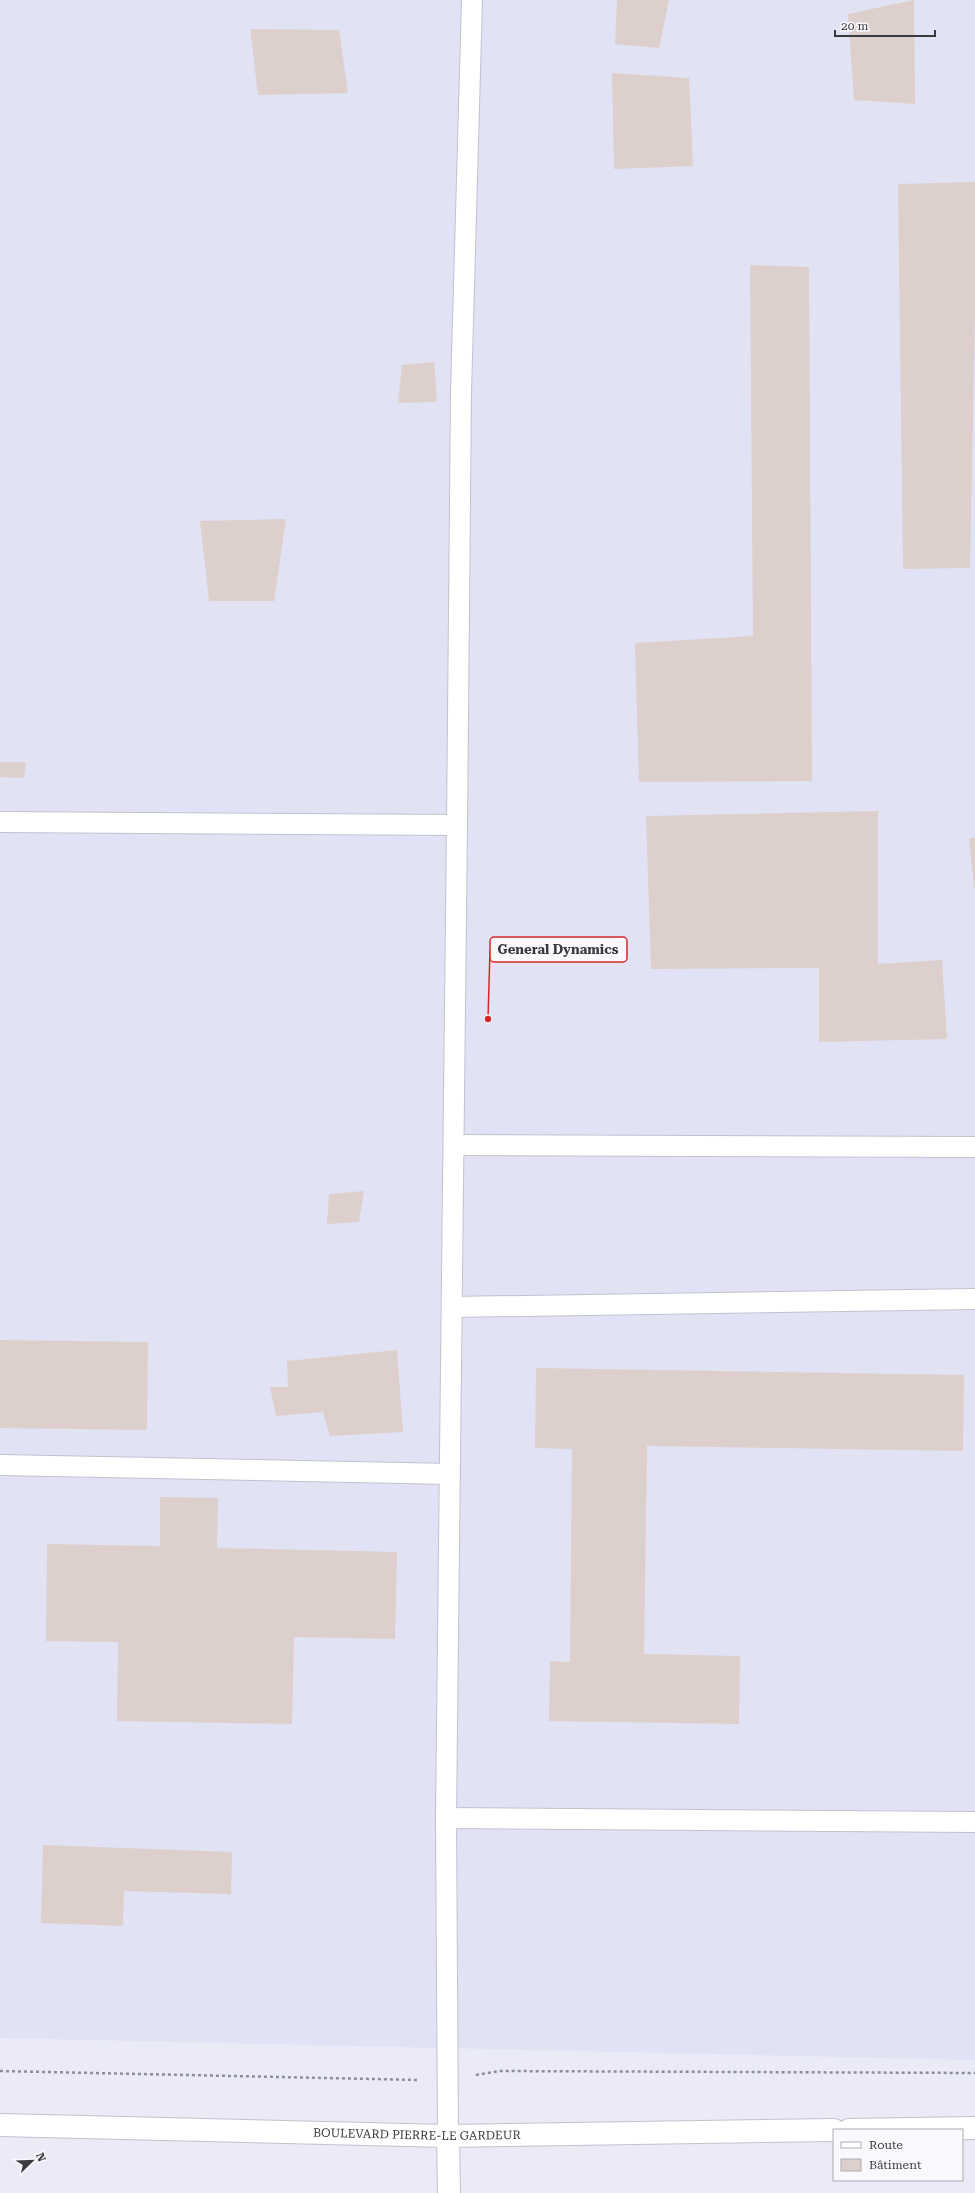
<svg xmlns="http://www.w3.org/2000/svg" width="975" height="2193" viewBox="0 0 975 2193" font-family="'Roboto Serif',serif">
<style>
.built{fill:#e2e2f5}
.building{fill:#ddcfcb}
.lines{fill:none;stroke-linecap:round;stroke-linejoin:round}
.lane-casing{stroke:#c2c2ce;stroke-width:22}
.secondary-casing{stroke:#c2c2ce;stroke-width:24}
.path{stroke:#8d8e95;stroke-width:2.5;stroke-dasharray:3 3;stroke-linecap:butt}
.lane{stroke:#fff;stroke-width:20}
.secondary{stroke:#fff;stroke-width:22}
.labels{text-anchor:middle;stroke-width:3;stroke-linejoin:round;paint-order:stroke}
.street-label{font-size:12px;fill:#3a3a3e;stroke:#f9f9fd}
.leader{fill:none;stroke:#d62828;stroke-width:1.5}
.callout-dot{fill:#d62828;stroke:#f9f9fd;stroke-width:1.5}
.callout{fill:#f9f9fd;stroke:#d62828;stroke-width:1.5}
.callout-label{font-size:13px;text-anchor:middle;font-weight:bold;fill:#3a3a3e}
</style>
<rect width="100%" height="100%" fill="#eaebf6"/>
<path class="built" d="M0,0H975V2060L0,2038Z"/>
<g class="building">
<path d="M617,0H669L659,48L615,44Z"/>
<path d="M914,0L915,104L854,100L848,14Z"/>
<path d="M250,29L339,30L348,93L258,95Z"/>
<path d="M612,73L689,78L693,166L614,169Z"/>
<path d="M975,182V310L970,568L903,569L898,184Z"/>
<path d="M750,265L809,267L812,781L639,782L635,643L753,636Z"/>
<path d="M434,362L437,402L398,403L402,365Z"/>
<path d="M286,519L274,601H209L200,521Z"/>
<path d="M0,762H26L24,778L0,777Z"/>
<path d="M878,811V964L942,960L947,1039L819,1042V968L651,969L646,816Z"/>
<path d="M969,838H975V888H974Z"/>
<path d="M364,1191L359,1222L327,1224L329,1194Z"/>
<path d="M0,1340L148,1342L147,1430L0,1428Z"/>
<path d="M397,1350L403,1432L330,1436L323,1412L276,1416L270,1387H288L287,1361Z"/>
<path d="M536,1368L964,1375L963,1451L647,1446L644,1654L740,1656L739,1724L549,1721L550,1661L570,1662L572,1449L535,1448Z"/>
<path d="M160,1497L218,1498L217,1548L397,1552L395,1639L294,1637L292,1724L117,1721L118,1642L46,1641L47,1544L160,1546Z"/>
<path d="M43,1845L232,1852L231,1894L124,1891L123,1926L41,1923Z"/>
</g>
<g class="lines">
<g class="lane-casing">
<g id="lane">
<path d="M0,822L457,825"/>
<path d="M454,1145L975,1147"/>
<path d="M452,1307L975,1299"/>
<path d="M0,1465L450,1474"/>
<path d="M446,1818L975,1822"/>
<path d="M448,2136L446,1818L457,825L461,393L472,0"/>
</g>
</g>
<g class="secondary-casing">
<g id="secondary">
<path id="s1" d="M0,2125L448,2136L834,2130"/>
<path d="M849,2130L975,2128"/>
<path d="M448,2136L449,2193"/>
</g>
</g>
<g class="path">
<path d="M0,2071L419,2080"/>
<path d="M476,2075L500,2071L975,2073"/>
</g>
<use href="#lane" class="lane"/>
<use href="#secondary" class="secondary"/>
</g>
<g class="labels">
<g class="street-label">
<text dy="4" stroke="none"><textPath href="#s1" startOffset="417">BOULEVARD PIERRE-LE GARDEUR</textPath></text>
</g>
</g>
<path class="leader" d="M488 1019L490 950"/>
<circle class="callout-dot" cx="488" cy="1019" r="4"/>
<rect class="callout" x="490" y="937" width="137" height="25" rx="4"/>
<g class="callout-label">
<text x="558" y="954">General Dynamics</text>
</g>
<rect x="833" y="2129" width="130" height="52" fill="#f9f9fd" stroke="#adadb1"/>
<rect x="841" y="2142" width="20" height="6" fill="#ffffff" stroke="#adadb1"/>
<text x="869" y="2149" font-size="12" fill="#3a3a3e">Route</text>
<rect x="841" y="2159" width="20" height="12" fill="#ddcfcb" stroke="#adadb1"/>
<text x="869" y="2169" font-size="12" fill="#3a3a3e">Bâtiment</text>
<g transform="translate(32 2161) rotate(67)" stroke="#f9f9fd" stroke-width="3" paint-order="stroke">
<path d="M0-3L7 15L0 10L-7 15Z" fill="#3a3a3e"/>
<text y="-6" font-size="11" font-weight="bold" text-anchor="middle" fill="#3a3a3e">N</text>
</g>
<path d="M835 30v6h100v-6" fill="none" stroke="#3a3a3e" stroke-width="2"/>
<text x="841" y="30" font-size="12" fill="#3a3a3e" stroke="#f9f9fd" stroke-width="3" paint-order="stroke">20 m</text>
</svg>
